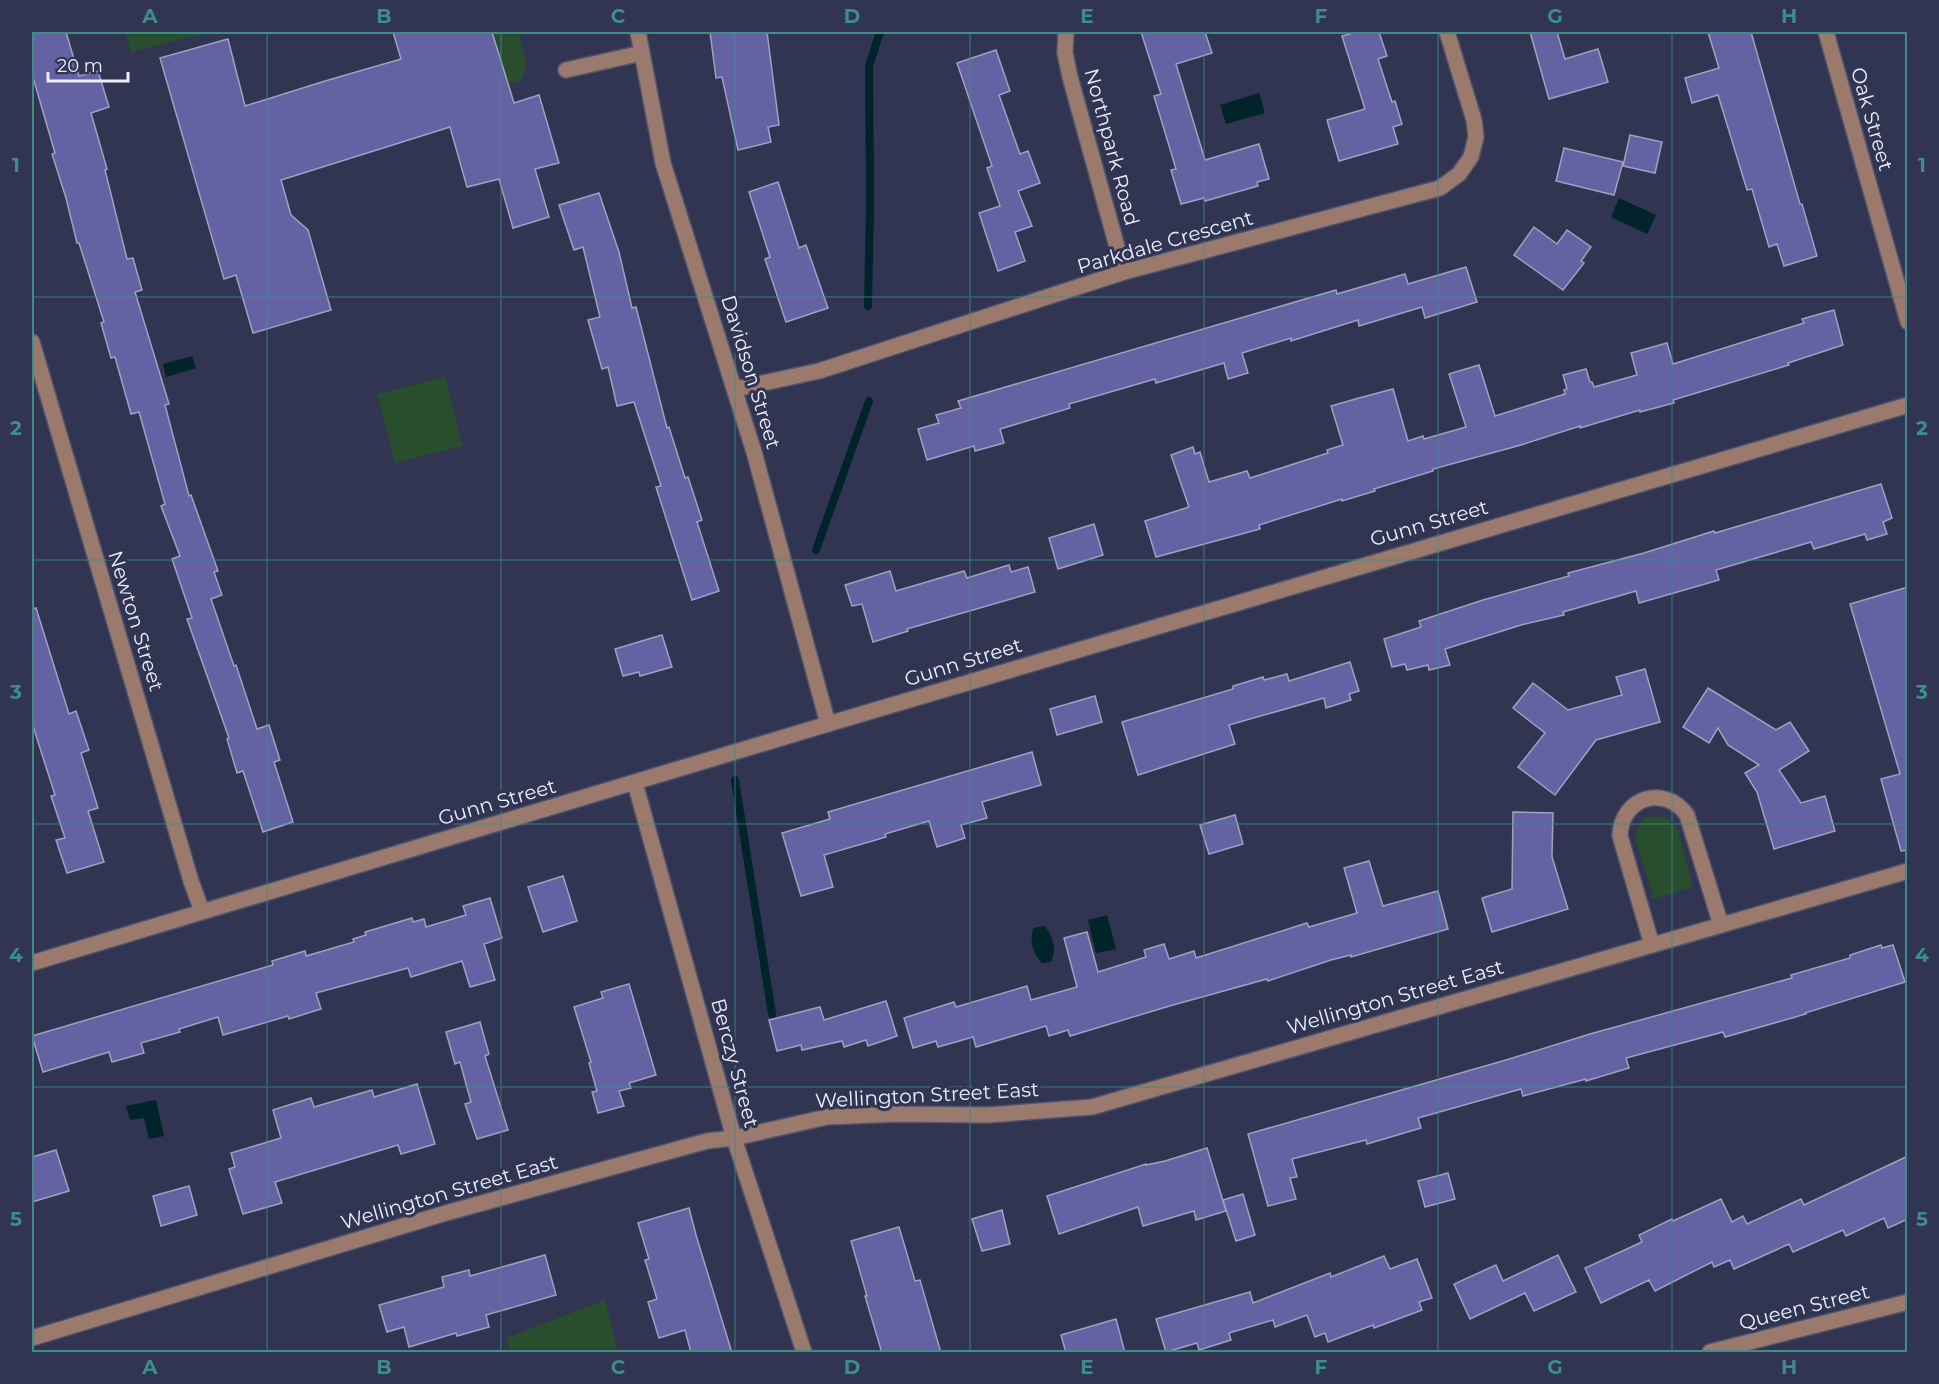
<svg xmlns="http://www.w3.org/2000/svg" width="1939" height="1384" viewBox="0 0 1939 1384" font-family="Montserrat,sans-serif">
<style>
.green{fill:#284e2e}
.water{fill:#01232a}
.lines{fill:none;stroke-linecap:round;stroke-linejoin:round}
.stream{stroke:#01232a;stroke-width:8}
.building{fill:#6562a3;stroke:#9fa0c2;stroke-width:1.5}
.minor-casing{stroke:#4f536c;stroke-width:18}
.minor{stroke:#9b7a6e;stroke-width:15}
.grid{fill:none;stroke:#3b8e8a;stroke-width:1.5;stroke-opacity:0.55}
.labels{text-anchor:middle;stroke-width:6;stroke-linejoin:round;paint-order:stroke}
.street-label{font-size:20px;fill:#ebeefc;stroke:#313551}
.neatline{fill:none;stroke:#3b8e8a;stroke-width:2}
.grid-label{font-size:20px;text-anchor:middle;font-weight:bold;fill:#3b8e8a}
</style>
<rect width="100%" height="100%" fill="#313551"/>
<g class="green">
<path d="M125,32H210L131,52Z"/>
<path d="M492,32H518C523,49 531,65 520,82L507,83Z"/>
<path d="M445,377L463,446L395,463L377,394Z"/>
<path d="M1658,816L1669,820L1678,830L1693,887L1654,899L1635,838L1638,827L1644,818Z"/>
<path d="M605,1300L618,1352H511L506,1338Z"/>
</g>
<g class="water">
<path d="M1259,93L1265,113L1226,124L1220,105Z"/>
<path d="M1619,198L1656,215L1647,234L1611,217Z"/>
<path d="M192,356L196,368L166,377L163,364Z"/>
<path d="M1107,915L1116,949L1096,953L1088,920Z"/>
<path d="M1045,926C1053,937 1057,949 1051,962L1042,963C1032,952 1030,943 1033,928Z"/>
<path d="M156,1100L164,1136L149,1139L144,1118L130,1120L126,1106Z"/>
</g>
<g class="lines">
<g class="stream">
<path d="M868,306L870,204L869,66L880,32"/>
<path d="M816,550L869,401"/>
<path d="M735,780L772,1014"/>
</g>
</g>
<g class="building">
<path d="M32,32H66L79,76L98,71L109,107L91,113L107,169L105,170L127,259L133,258L142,290L135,292L169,404L165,405L189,496L191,495L218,571L214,572L222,595L211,599L234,666L236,665L257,729L269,725L280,760L274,762L293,822L263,832L243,771L237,773L227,739L229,738L187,619L192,618L172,559L180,556L161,506L165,504L139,412L131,414L115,357L111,358L101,323L104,322L79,243H77L66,198L52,154L55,153L32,74Z"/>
<path d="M393,32H492L514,103L539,95L559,163L535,169L549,217L513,228L499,179L467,187L450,127L281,180L291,215L308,230L331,310L253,333L236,275L224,279L160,58L228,39L245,106L325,81L401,59Z"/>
<path d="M710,32H767L779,125L768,127L771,142L738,150L722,77L716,78Z"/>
<path d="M1141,32H1205L1212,53L1176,64L1205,160L1259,144L1269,179L1257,182L1258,186L1205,201L1204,198L1181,204L1171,170L1176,169L1154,96L1161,94Z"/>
<path d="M1357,32H1379L1387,56L1378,59L1392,102L1395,101L1402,124L1393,127L1398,144L1339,161L1327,120L1365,109L1342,36Z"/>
<path d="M1530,32H1557L1565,59L1598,49L1608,82L1549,99Z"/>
<path d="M1708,32H1751L1800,204H1802L1817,256L1784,266L1777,244L1769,247L1752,189L1747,190L1718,95L1692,103L1685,78L1719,68Z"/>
<path d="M996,50L1010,91L999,95L1020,154L1028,151L1040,183L1018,191L1032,226L1015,232L1025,261L998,271L979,213L1000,206L987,168L992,166L957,63Z"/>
<path d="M1630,135L1662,142L1655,173L1623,166Z"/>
<path d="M1564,148L1623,162L1614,195L1556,181Z"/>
<path d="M778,182L799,248L806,245L828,308L786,322L765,259L770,257L749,192Z"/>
<path d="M599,193L619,252L632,308L636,307L667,428L669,427L685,478L688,477L702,520L697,522L719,591L692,600L656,487L661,486L634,402L617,406L608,367L602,369L588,320L600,317L583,247L574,250L559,205Z"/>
<path d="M1534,227L1557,244L1567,230L1591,247L1581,261L1584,263L1563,290L1514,255Z"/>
<path d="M1466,267L1477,302L1425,318L1422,307L1359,326L1358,320L1291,341V338L1242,353L1248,373L1228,379L1224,363L1156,383L1155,379L1069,404L1070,408L1000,429L1004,443L975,451L974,446L927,460L918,429L939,423L936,415L961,408L958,401L1336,290L1337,294L1405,274L1408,284Z"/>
<path d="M1834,310L1843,345L1788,363L1789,365L1673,400L1674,403L1640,412V410L1580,428V426L1521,445L1433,469V471L1374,489L1375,491L1342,501V499L1259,525L1260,529L1156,557L1145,521L1189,507L1171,455L1193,447L1195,454L1200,452L1209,482L1247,471L1250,478L1328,453L1327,450L1343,445L1331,406L1359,398L1393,389L1408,441L1423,436L1424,439L1466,427L1449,374L1479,365L1495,416L1565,394L1564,390L1567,389L1563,375L1586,369L1590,382H1592L1594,387L1637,375L1631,353L1667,343L1673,364L1804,323L1802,319Z"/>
<path d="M1881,484L1892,518L1883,522L1887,534L1867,540L1865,534L1814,549L1811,542L1716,570L1719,580L1639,603L1636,591L1563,612L1564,615L1521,625L1445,649L1450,665L1429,670L1428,665L1407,670L1405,664L1392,667L1384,639L1421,627L1419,621L1483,600L1569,576L1568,573L1644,553L1714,531L1715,533Z"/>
<path d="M1094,524L1103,555L1058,569L1049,538Z"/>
<path d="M1009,565L1011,572L1028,567L1035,592L907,629L908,631L873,642L862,604L852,606L845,585L890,571L896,591L964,571L967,578Z"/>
<path d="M1908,587V850L1901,851L1881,779L1900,774L1850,604Z"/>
<path d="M36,608L69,714L76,711L89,750L81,753L98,808L88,811L104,862L67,873L56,840L65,838L51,796L55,795L32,723V609Z"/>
<path d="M662,635L672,667L640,676L639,672L623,676L615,649Z"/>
<path d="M1350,662L1359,691L1349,694L1351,700L1326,708L1324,698L1229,725L1235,744L1138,775L1122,722L1233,689V686L1263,677L1264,680L1287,674L1289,681Z"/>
<path d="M1645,669L1660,722L1596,740L1555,795L1518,767L1545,733L1513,708L1533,683L1568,710L1622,695L1616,677Z"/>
<path d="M1708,688L1776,730L1790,722L1809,751L1779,770L1801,803L1825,796L1835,831L1774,849L1757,792L1745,773L1759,765L1728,745L1718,728L1709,743L1683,727Z"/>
<path d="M1095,696L1102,722L1057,735L1050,709Z"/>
<path d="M1032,752L1041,785L982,802L987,818L961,825L965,838L937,847L929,821L885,834L886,837L824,855L833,887L801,896L782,833L830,819L828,812Z"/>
<path d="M1513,812L1553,813L1552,857L1568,909L1492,932L1482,898L1512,889Z"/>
<path d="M1235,815L1243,844L1209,854L1200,825Z"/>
<path d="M1369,861L1383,906L1438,891L1448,929L1351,957V955L1331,960L1268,981L1267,979L1173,1005L1070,1036L1068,1030L1049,1036L1046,1026L976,1047L973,1037L938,1047L936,1041L913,1048L904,1018L954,1002L956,1007L1027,986L1031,1000L1077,987L1064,938L1087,932L1098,972L1146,957L1144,950L1164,944L1169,959L1194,951L1196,958L1307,923L1309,927L1357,913L1344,868Z"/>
<path d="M563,876L577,921L543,932L528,887Z"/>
<path d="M490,898L502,938L484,944L495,980L470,987L462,961L411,977L408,968L316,993L321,1009L289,1019L288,1016L223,1035L218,1017L179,1029L180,1032L141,1043L144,1053L112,1062L109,1052L43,1072L32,1036L273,965L272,961L305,951L306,956L354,942L353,939L366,935L365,932L412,918L413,922L424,919L426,927L466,915L463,906Z"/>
<path d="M1881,945L1882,948L1893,945L1905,982L1805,1013L1806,1014L1725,1037L1723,1032L1626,1058L1629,1068L1586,1081V1079L1523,1096L1521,1089L1418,1118L1421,1128L1367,1144L1366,1140L1292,1159L1297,1177L1290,1178L1296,1199L1268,1206L1248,1134L1506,1060L1590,1034L1792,978L1791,975L1850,958V955Z"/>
<path d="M629,984L656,1075L629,1083L631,1088L619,1091L624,1106L598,1113L592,1092L597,1091L589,1063L591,1062L574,1007L603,998L601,992Z"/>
<path d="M886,1001L897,1036L868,1046L866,1040L844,1047L842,1041L802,1050L801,1045L777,1051L769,1020L820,1007L824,1020Z"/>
<path d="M480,1022L489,1054L485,1056L508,1130L477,1139L465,1104L471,1102L460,1062L455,1064L446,1032Z"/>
<path d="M417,1084L435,1144L401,1154L398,1145L275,1182L282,1203L243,1214L229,1169L235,1167L231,1153L281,1138L273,1110L311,1098L314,1107L372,1090L374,1097Z"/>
<path d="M1207,1148L1226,1211L1196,1220L1194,1211L1143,1226L1138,1207L1059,1234L1047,1196L1146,1164V1165L1165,1161Z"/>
<path d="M56,1150L69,1191L32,1202V1157Z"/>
<path d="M1908,1156V1219L1888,1228L1884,1218L1846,1236L1843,1230L1793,1252L1789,1244L1734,1269L1730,1260L1714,1267L1712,1262L1655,1291L1649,1280L1601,1303L1585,1268L1642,1242L1639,1235L1672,1219L1673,1221L1721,1199L1732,1222L1743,1216L1747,1224L1801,1199L1804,1205Z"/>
<path d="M1448,1173L1455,1199L1425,1207L1418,1181Z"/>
<path d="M189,1186L197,1215L161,1226L153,1196Z"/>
<path d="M1243,1194L1255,1235L1236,1241L1223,1200Z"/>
<path d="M689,1208L696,1235L732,1353H691L685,1330L659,1338L648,1302L657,1299L645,1260L649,1259L638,1223Z"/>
<path d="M1002,1210L1010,1244L982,1251L972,1219Z"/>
<path d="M899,1227L915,1281L920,1280L941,1353H882L865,1296H867L851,1241Z"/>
<path d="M545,1255L556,1295L486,1315L489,1327L457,1336L456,1333L409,1347L404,1327L387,1332L379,1305L444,1287L442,1277L469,1270L470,1276Z"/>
<path d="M1558,1255L1576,1292L1534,1311L1525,1293L1470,1319L1454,1284L1496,1265L1503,1281Z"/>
<path d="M1384,1256L1390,1269L1417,1259L1432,1298L1419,1302L1422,1310L1374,1328L1373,1325L1328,1342L1325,1333L1315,1337L1307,1315L1275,1327L1273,1320L1229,1333L1231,1340L1199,1350L1197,1343L1166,1352L1156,1319L1250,1292L1253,1303L1330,1273L1331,1277Z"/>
<path d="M1116,1319L1125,1353H1066L1061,1335Z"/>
</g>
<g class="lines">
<g class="minor-casing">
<g id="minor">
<path d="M638,32L663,163L754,452L828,724"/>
<path d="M1066,32L1065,53L1070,77L1124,272"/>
<path d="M1826,32L1908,322"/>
<path d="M566,70L642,53"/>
<path d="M32,342L191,881L202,911"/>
<path d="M735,389L819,371L1124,272L1440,188L1459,174L1471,157L1476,137L1474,120L1447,32"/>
<path d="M635,783L734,1138L804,1352"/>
<path d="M1652,945L1620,836C1621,797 1665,784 1687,815L1721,925"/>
<path d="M32,963L828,724L1908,405"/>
<path d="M32,1338L446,1213L707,1141L734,1138L827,1117L897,1114L988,1115L1092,1107L1908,871"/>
<path d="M1710,1352L1908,1302"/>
</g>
</g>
<use href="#minor" class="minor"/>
</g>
<path class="grid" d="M267,32V1352M501,32V1352M735,32V1352M970,32V1352M1204,32V1352M1438,32V1352M1672,32V1352M32,297H1908M32,560H1908M32,824H1908M32,1087H1908"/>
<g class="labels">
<g class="street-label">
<text transform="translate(1872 119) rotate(74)" y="7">Oak Street</text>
<text transform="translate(1112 147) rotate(75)" y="7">Northpark Road</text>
<text transform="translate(1165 242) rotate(-16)" y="7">Parkdale Crescent</text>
<text transform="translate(751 372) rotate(73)" y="7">Davidson Street</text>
<text transform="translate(1429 523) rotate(-16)" y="7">Gunn Street</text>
<text transform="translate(136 621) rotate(73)" y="7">Newton Street</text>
<text transform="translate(963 662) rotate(-17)" y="7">Gunn Street</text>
<text transform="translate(497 802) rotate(-16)" y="7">Gunn Street</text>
<text transform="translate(1395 997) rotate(-16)" y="7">Wellington Street East</text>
<text transform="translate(735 1063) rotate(75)" y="7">Berczy Street</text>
<text transform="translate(927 1095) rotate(-3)" y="7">Wellington Street East</text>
<text transform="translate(449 1192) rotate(-16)" y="7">Wellington Street East</text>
<text transform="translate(1804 1307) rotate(-14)" y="7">Queen Street</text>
</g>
</g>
<rect width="1939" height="1384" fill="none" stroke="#313551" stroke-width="66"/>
<path d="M48 72v9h80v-9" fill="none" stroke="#ebeefc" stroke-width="3"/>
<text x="57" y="72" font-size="18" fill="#ebeefc" stroke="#313551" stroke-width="4.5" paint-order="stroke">20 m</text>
<rect x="33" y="33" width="1873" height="1318" class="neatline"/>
<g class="grid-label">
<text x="150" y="23">A</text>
<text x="384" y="23">B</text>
<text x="618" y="23">C</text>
<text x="852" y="23">D</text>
<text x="1087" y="23">E</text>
<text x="1321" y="23">F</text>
<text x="1555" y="23">G</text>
<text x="1789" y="23">H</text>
<text x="16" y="172">1</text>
<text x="1922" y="172">1</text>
<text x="16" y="435">2</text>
<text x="1922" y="435">2</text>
<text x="16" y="699">3</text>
<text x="1922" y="699">3</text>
<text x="16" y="962">4</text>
<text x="1922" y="962">4</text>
<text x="16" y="1226">5</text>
<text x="1922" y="1226">5</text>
<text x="150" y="1374">A</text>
<text x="384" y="1374">B</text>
<text x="618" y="1374">C</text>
<text x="852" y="1374">D</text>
<text x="1087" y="1374">E</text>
<text x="1321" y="1374">F</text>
<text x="1555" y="1374">G</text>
<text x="1789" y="1374">H</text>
</g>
</svg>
